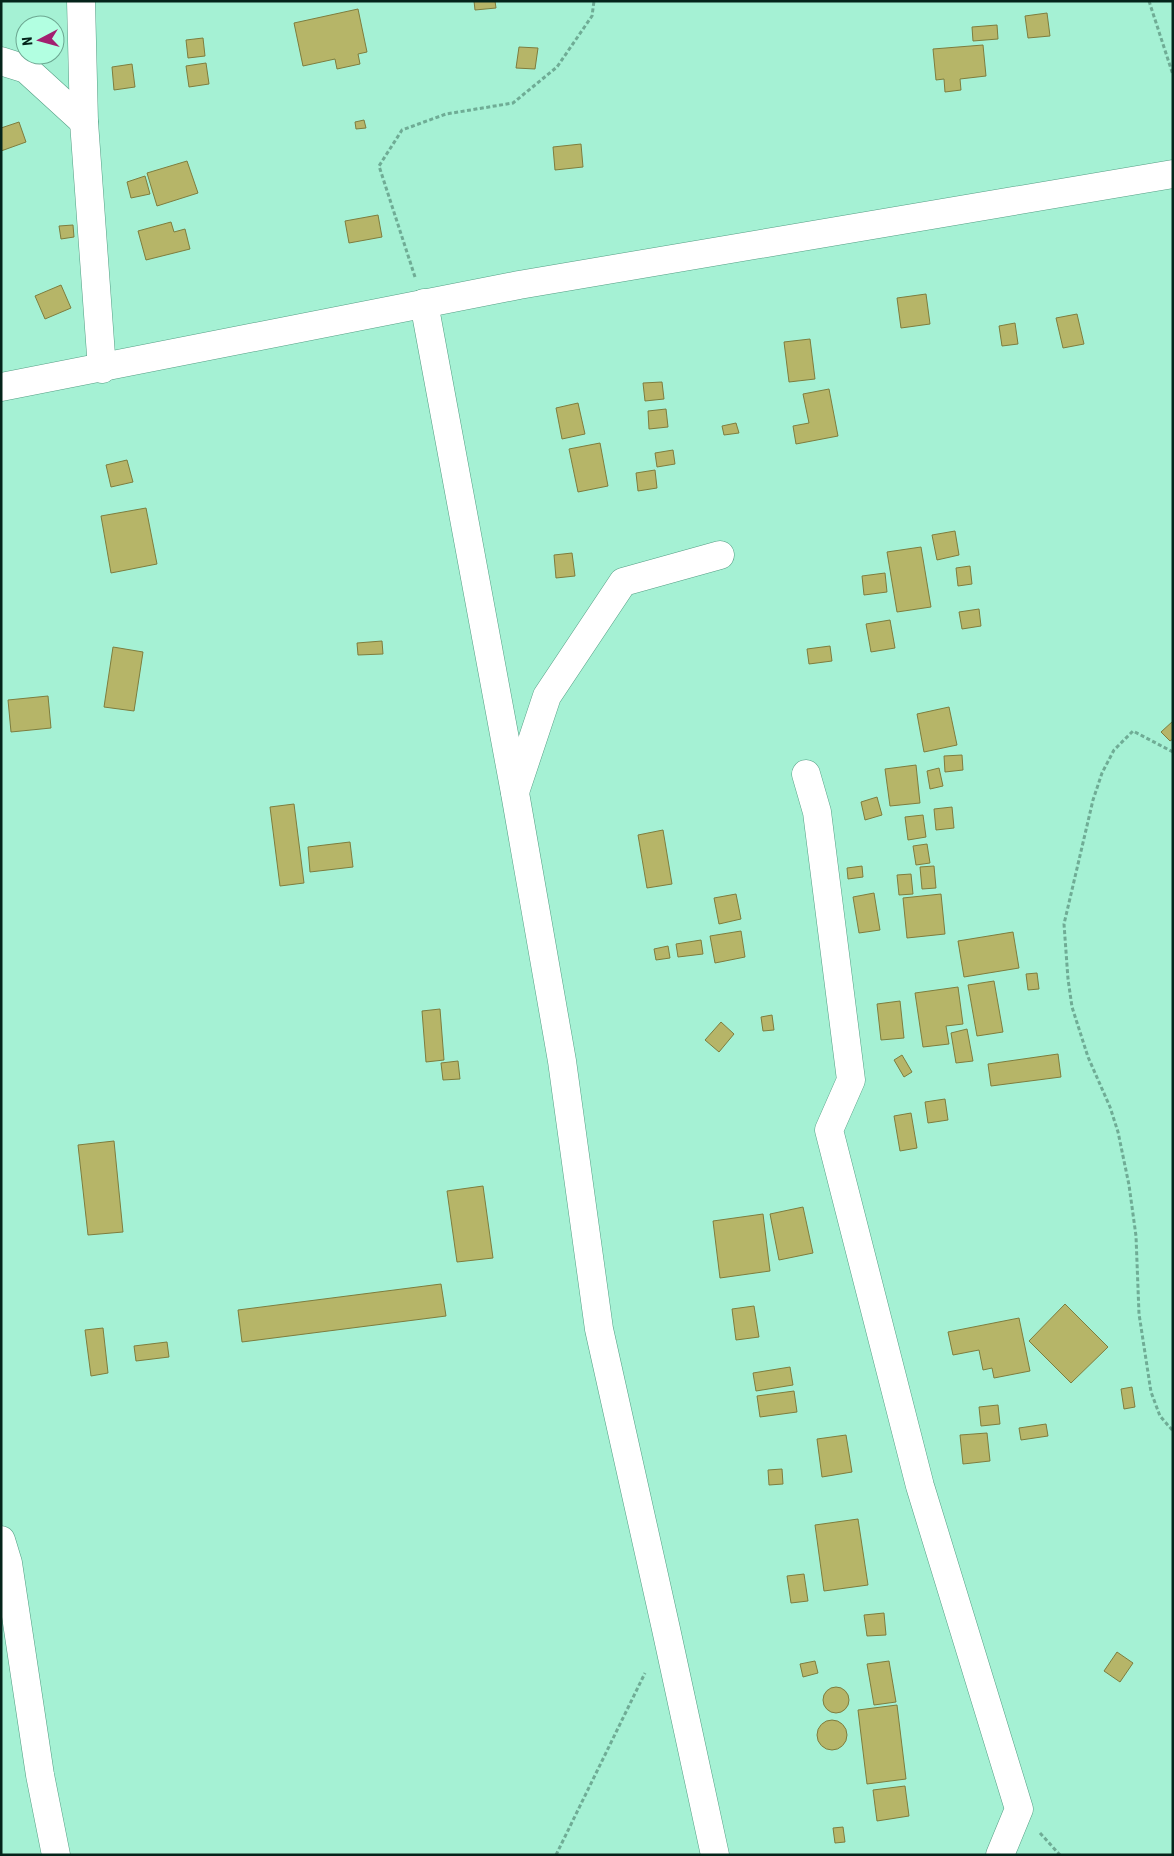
<svg xmlns="http://www.w3.org/2000/svg" width="1174" height="1856" viewBox="0 0 1174 1856" font-family="'Roboto Condensed',sans-serif">
<style>
.building{fill:#b6b568;stroke:#7e7d3e}
.lines{fill:none;stroke-linecap:round;stroke-linejoin:round}
.minor-casing{stroke:#549e84;stroke-width:29}
.tertiary-casing{stroke:#549e84;stroke-width:29}
.path{stroke:#6fac95;stroke-width:3;stroke-dasharray:4 2.5;stroke-linecap:butt}
.minor{stroke:#fff;stroke-width:28}
.tertiary{stroke:#fff;stroke-width:28}
</style>
<rect width="100%" height="100%" fill="#a5f1d4"/>
<g class="building">
<path d="M474,1H495L496,8L475,10Z"/>
<path d="M358,9L367,52L358,54L360,64L337,69L335,59L303,66L294,23Z"/>
<path d="M1047,13L1050,36L1028,38L1025,16Z"/>
<path d="M997,25L998,39L973,41L972,27Z"/>
<path d="M203,38L205,56L188,58L186,40Z"/>
<path d="M983,45L986,76L960,79L961,90L945,92L944,79L936,80L933,49Z"/>
<path d="M519,47L538,48L535,69L516,68Z"/>
<path d="M206,63L209,84L189,87L186,66Z"/>
<path d="M132,64L135,87L114,90L112,67Z"/>
<path d="M364,120L366,128L356,129L355,122Z"/>
<path d="M19,122L26,142L1,151V128Z"/>
<path d="M581,144L583,167L555,170L553,147Z"/>
<path d="M187,161L198,193L157,206L147,173Z"/>
<path d="M145,176L150,194L131,198L127,182Z"/>
<path d="M378,215L382,237L349,243L345,221Z"/>
<path d="M171,222L174,232L185,229L190,249L146,260L138,231Z"/>
<path d="M73,225L74,237L61,239L59,226Z"/>
<path d="M61,285L71,308L45,319L35,296Z"/>
<path d="M926,294L930,324L901,328L897,298Z"/>
<path d="M1077,314L1084,344L1063,348L1056,318Z"/>
<path d="M1015,323L1018,344L1002,346L999,326Z"/>
<path d="M810,339L815,379L789,382L784,342Z"/>
<path d="M662,382L664,399L645,401L643,383Z"/>
<path d="M829,389L838,436L796,444L793,426L809,423L803,394Z"/>
<path d="M578,403L585,434L562,439L556,408Z"/>
<path d="M666,409L668,427L649,429L648,411Z"/>
<path d="M736,423L739,433L724,435L722,426Z"/>
<path d="M600,443L608,486L578,492L569,449Z"/>
<path d="M673,450L675,464L657,467L655,453Z"/>
<path d="M127,460L133,482L111,487L106,465Z"/>
<path d="M655,470L657,488L638,491L636,473Z"/>
<path d="M146,508L157,564L111,573L101,516Z"/>
<path d="M955,531L959,555L937,560L932,535Z"/>
<path d="M921,547L931,607L897,612L887,552Z"/>
<path d="M572,553L575,576L556,578L554,555Z"/>
<path d="M970,566L972,584L958,586L956,568Z"/>
<path d="M885,573L887,592L864,595L862,576Z"/>
<path d="M979,609L981,626L962,629L959,612Z"/>
<path d="M890,620L895,648L871,652L866,624Z"/>
<path d="M382,641L383,654L358,655L357,643Z"/>
<path d="M830,646L832,661L809,664L807,649Z"/>
<path d="M113,647L143,652L134,711L104,707Z"/>
<path d="M48,696L51,728L11,732L8,700Z"/>
<path d="M949,707L957,745L924,752L917,714Z"/>
<path d="M1173,721V739L1170,741L1161,732Z"/>
<path d="M962,755L963,770L945,772L944,756Z"/>
<path d="M916,765L920,803L890,806L885,769Z"/>
<path d="M939,768L943,786L930,789L927,771Z"/>
<path d="M877,797L882,815L865,820L861,802Z"/>
<path d="M294,804L304,883L280,886L270,807Z"/>
<path d="M952,807L954,828L936,830L934,809Z"/>
<path d="M923,815L926,837L908,840L905,817Z"/>
<path d="M663,830L672,884L647,888L638,835Z"/>
<path d="M350,842L353,867L310,872L308,847Z"/>
<path d="M927,844L930,863L916,865L913,846Z"/>
<path d="M862,866L863,877L848,879L847,868Z"/>
<path d="M934,866L936,888L922,889L920,867Z"/>
<path d="M911,874L913,894L899,895L897,875Z"/>
<path d="M874,893L880,930L859,933L853,897Z"/>
<path d="M736,894L741,919L719,924L714,898Z"/>
<path d="M941,894L945,934L907,938L903,898Z"/>
<path d="M741,931L745,957L715,963L710,936Z"/>
<path d="M1013,932L1019,968L964,977L958,941Z"/>
<path d="M701,940L703,954L678,957L676,944Z"/>
<path d="M668,946L670,958L656,960L654,949Z"/>
<path d="M1037,973L1039,989L1028,990L1026,974Z"/>
<path d="M994,981L1003,1032L977,1036L968,985Z"/>
<path d="M958,987L963,1024L946,1026L949,1044L923,1047L915,993Z"/>
<path d="M900,1001L904,1038L881,1040L877,1004Z"/>
<path d="M440,1009L444,1060L426,1062L422,1011Z"/>
<path d="M772,1015L774,1030L763,1031L761,1017Z"/>
<path d="M721,1022L734,1034L719,1052L705,1040Z"/>
<path d="M967,1029L973,1061L956,1063L951,1033Z"/>
<path d="M1058,1054L1061,1077L991,1086L988,1064Z"/>
<path d="M902,1055L912,1072L904,1077L894,1060Z"/>
<path d="M458,1061L460,1079L443,1080L441,1063Z"/>
<path d="M945,1099L948,1120L928,1123L925,1102Z"/>
<path d="M911,1113L917,1148L900,1151L894,1116Z"/>
<path d="M114,1141L123,1232L88,1235L78,1145Z"/>
<path d="M483,1186L493,1258L457,1262L447,1191Z"/>
<path d="M803,1207L813,1253L779,1260L770,1214Z"/>
<path d="M763,1214L770,1271L720,1278L713,1221Z"/>
<path d="M441,1284L446,1316L242,1342L238,1310Z"/>
<path d="M1065,1304L1108,1347L1071,1383L1029,1341Z"/>
<path d="M754,1306L759,1337L736,1340L732,1309Z"/>
<path d="M1019,1318L1030,1371L994,1378L992,1368L983,1370L979,1350L953,1355L948,1332Z"/>
<path d="M103,1328L108,1373L91,1376L85,1330Z"/>
<path d="M167,1342L169,1357L136,1361L134,1346Z"/>
<path d="M790,1367L793,1385L756,1391L753,1373Z"/>
<path d="M1132,1387L1135,1407L1124,1409L1121,1389Z"/>
<path d="M794,1391L797,1412L760,1417L757,1396Z"/>
<path d="M998,1405L1000,1424L981,1426L979,1407Z"/>
<path d="M1046,1424L1048,1436L1021,1440L1019,1428Z"/>
<path d="M987,1433L990,1461L963,1464L960,1435Z"/>
<path d="M846,1435L852,1472L822,1477L817,1439Z"/>
<path d="M782,1469L783,1484L769,1485L768,1470Z"/>
<path d="M858,1519L868,1585L824,1591L815,1525Z"/>
<path d="M804,1574L808,1601L791,1603L787,1576Z"/>
<path d="M884,1613L886,1635L867,1636L864,1615Z"/>
<path d="M1117,1652L1133,1663L1120,1682L1104,1671Z"/>
<path d="M815,1661L818,1673L803,1677L800,1664Z"/>
<path d="M889,1661L896,1702L874,1705L867,1664Z"/>
<circle cx="836" cy="1700" r="13"/>
<path d="M897,1705L906,1779L867,1784L858,1710Z"/>
<circle cx="832" cy="1735" r="15"/>
<path d="M905,1786L909,1816L877,1821L873,1790Z"/>
<path d="M843,1827L845,1842L835,1843L833,1828Z"/>
</g>
<g class="lines">
<g class="minor-casing">
<g id="minor">
<path d="M81,1L84,122L102,369"/>
<path d="M1,61L26,69L84,122"/>
<path d="M424,303L515,793L562,1061L599,1329L666,1629L715,1855"/>
<path d="M806,774L817,812L851,1080L829,1130L920,1486L1019,1809L1000,1855"/>
<path d="M515,792L547,696L623,582L720,555"/>
<path d="M1,1540L8,1563L40,1775L56,1855"/>
</g>
</g>
<g class="tertiary-casing">
<path id="tertiary" d="M1,387L519,285L1173,174"/>
</g>
<g class="path">
<path d="M1149,1L1173,75"/>
<path d="M415,277L379,166L402,130L446,114L513,103L557,67L592,16L594,1"/>
<path d="M1173,752L1133,731L1114,750L1102,773L1093,800L1064,924L1068,979L1072,1007L1088,1057L1110,1107L1118,1132L1129,1185L1136,1236L1139,1314L1151,1392L1160,1416L1173,1431"/>
<path d="M1040,1833L1060,1855"/>
<path d="M556,1855L645,1673"/>
</g>
<use href="#minor" class="minor"/>
<use href="#tertiary" class="tertiary"/>
</g>
<rect width="1174" height="1856" fill="none" stroke="#04241a" stroke-width="5"/>
<g transform="translate(40 40) rotate(264)"><circle r="24" fill="#b2ffe1" stroke="#6ca791"/>
<path d="M0-4L9 19L0 12L-9 19Z" fill="#a22070"/>
<text y="-8" font-size="14" font-weight="bold" text-anchor="middle" fill="#04241a">N</text>
</g>
</svg>
